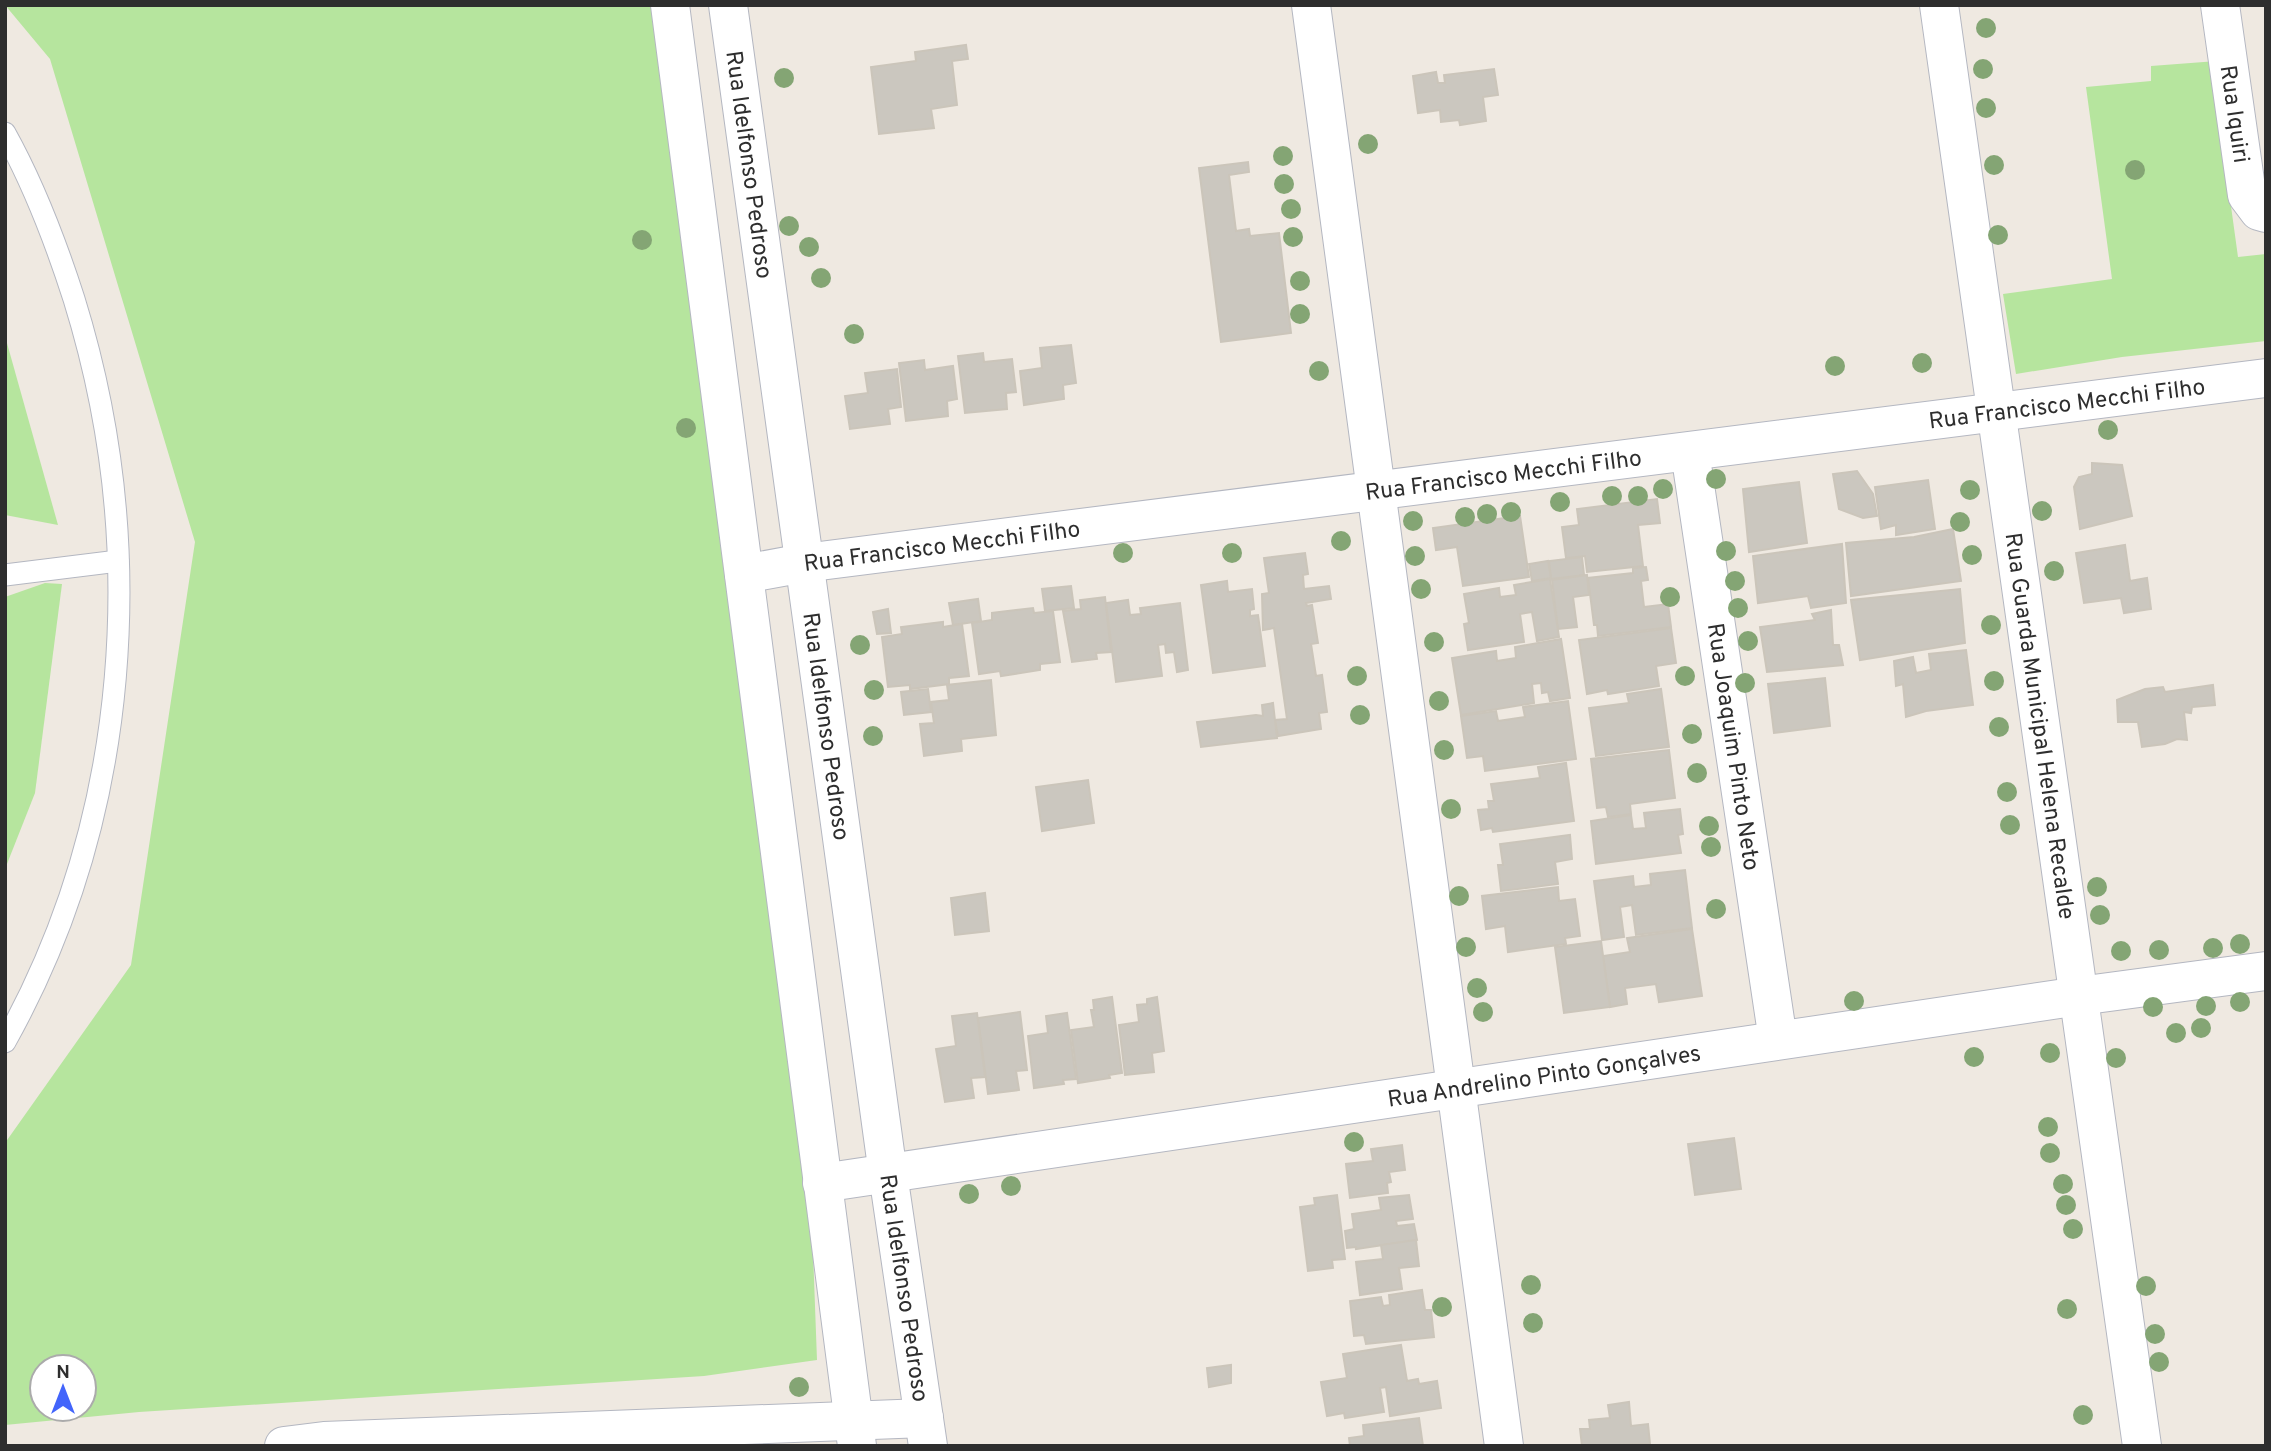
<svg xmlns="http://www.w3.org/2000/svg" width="2271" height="1451" viewBox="0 0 2271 1451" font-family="Overpass,sans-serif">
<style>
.green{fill:#b6e59e;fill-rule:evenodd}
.building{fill:#cbc7bf;stroke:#cbc5ba;stroke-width:2}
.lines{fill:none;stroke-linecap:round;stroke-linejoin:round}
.service-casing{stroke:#b4b7c1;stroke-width:23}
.minor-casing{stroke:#b4b7c1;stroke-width:40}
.service{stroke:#fff;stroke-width:21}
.minor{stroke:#fff;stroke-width:38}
.tree{fill:#84a574}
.labels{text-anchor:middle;stroke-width:7;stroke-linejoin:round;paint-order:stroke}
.street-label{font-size:23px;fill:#2e2e2e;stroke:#fff}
</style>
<rect width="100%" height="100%" fill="#efe9e1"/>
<g class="green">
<path d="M5,5H653L809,1144L817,1360L704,1376L139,1412L5,1425V1143L131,965L195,542L50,59ZM42,1367H84V1409H42Z"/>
<path d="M2217,61L2230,199L2238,257L2266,254V341L2122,357L2016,374L2003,294L2112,279L2086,87L2151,81V66Z"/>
<path d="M5,336L58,525L5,515Z"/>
<path d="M45,583L62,584L35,793L5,869V597Z"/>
</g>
<g class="building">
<path d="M966,45L968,59L952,61L957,105L931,109L934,128L879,134L871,67L916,61L915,52Z"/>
<path d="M1494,69L1498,95L1483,97L1486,121L1460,125L1459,120L1441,122L1440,110L1418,113L1413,76L1436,72L1438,83H1445L1444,75Z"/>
<path d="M1248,162L1249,172L1229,175L1236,231L1249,229L1250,236L1279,233L1291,333L1221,342L1199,168Z"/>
<path d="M1071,345L1076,383L1063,385L1064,399L1024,405L1020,371L1042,368L1040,348Z"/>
<path d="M983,353L984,362L1012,359L1016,392L1006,393L1007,409L965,413L958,356Z"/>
<path d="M924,360L925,370L953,366L957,399L947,401L948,416L906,421L899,363Z"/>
<path d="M897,369L901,407L888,409L890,424L850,429L845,396L868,393L865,373Z"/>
<path d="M2092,463L2122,465L2132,516L2080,529L2074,487L2079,477L2092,474Z"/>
<path d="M1857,471L1873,494L1877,516L1863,518L1839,509L1833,474Z"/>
<path d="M1928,480L1935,529L1896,535V525L1881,529L1875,487Z"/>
<path d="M1799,482L1807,543L1749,552L1743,489Z"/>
<path d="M1657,499L1660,523L1638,525L1643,566L1587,572L1585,556L1566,558L1562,527L1579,525L1577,509Z"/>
<path d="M1520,516L1529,577L1463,586L1457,547L1436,550L1433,528Z"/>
<path d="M1953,529L1961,581L1851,596L1846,543L1914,537Z"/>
<path d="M1842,544L1846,603L1811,608L1808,596L1758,603L1753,556Z"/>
<path d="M2125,545L2130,581L2147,578L2151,609L2124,613L2121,598L2084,603L2076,553Z"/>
<path d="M1305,553L1308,574L1303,575L1304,589L1329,586L1331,599L1306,603L1307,606L1312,605L1318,643L1311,644L1316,676L1322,675L1327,712L1319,713L1321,729L1278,736L1275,720L1287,719L1274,628L1263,630L1262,594L1269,593L1264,558Z"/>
<path d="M1582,557L1584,575L1551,579L1549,561Z"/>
<path d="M1548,561L1551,578L1532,581L1529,564Z"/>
<path d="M1646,567L1648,580L1641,581L1644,607L1668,604L1671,627L1598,636L1597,625H1594L1588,578L1633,573V568Z"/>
<path d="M1587,575L1589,595L1573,597L1577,627L1558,629L1552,580Z"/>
<path d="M1550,579L1559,637L1537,641L1532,612L1520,614L1524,642L1468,650L1464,624L1469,623L1464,594L1499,588L1500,597L1516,595L1514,585Z"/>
<path d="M1227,581L1228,592L1252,589L1254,609L1250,610V616L1258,615L1265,666L1213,673L1201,585Z"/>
<path d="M1071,586L1074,608L1045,611L1042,589Z"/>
<path d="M1960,589L1965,643L1860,660L1851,600Z"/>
<path d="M1105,597L1111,652L1096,653L1097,659L1072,662L1063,611L1081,609L1080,600Z"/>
<path d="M978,599L981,621L953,625L949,603Z"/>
<path d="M1128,600L1130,615L1141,614L1140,608L1180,603L1188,670L1177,672L1174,652L1166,653L1165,644L1158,645L1162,676L1116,682L1106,603Z"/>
<path d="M1033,608L1034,613L1053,611L1060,662L1040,664V670L1001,676L1000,671L979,674L972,623L992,620V613Z"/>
<path d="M888,609L891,633L877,634L873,612Z"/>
<path d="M1831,610L1833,645H1839L1843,665L1767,672L1760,627L1815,620L1812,614Z"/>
<path d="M943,622V627L962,624L969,676L949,678V684L910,689V685L888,687L882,637L902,634L901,627Z"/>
<path d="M1671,628L1676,663L1656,666L1659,686L1608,694L1607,690L1587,694L1579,640Z"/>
<path d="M1561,639L1570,698L1550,701L1548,692L1542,693L1541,683L1532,684L1534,703L1461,715L1452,658L1496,651L1497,661L1516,658L1515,647Z"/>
<path d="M1966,650L1973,705L1926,711L1906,717L1903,684L1896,686L1894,661L1913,657L1916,673L1931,670L1929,654Z"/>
<path d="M1825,678L1830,726L1774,733L1768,684Z"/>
<path d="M991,680L996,735L961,739L962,751L924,756L920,724L934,723L931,702L949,700L947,685Z"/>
<path d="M2213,685L2215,705L2192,707L2191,713L2184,712L2187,740L2177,739L2165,744L2142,747L2138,722H2118L2117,700L2145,689L2163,687L2165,692Z"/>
<path d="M928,689L931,712L904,715L901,692Z"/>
<path d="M1661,689L1669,747L1596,756L1589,708L1629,703L1627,694Z"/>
<path d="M1568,701L1576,759L1485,771L1483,756L1467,758L1461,716L1496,711L1498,721L1525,717L1523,707Z"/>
<path d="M1273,703L1277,738L1201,747L1197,722L1256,715L1263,716L1262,705Z"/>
<path d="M1669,750L1675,798L1630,804L1631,814L1608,817L1606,807L1597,808L1591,759Z"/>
<path d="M1566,763L1574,821L1493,832L1492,828L1481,830L1478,810L1489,809L1488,801H1494L1491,784L1540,778L1538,767Z"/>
<path d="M1088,780L1094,823L1042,831L1036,787Z"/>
<path d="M1680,809L1683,834L1678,835L1681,853L1596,864L1591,821L1631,815L1633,829L1646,828L1644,813Z"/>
<path d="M1570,835L1572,859L1555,862L1558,884L1501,891L1498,865H1503L1500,844Z"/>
<path d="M1685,870L1692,928L1636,935L1632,905L1620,907L1624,937L1602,940L1594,881L1633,876L1634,887L1651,885L1650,874Z"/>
<path d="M1558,887L1559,901L1575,899L1580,936L1565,938L1566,944L1508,952L1505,926L1486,929L1482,896Z"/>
<path d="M985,893L989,931L955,935L951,898Z"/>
<path d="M1692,929L1702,996L1659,1002L1656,984L1625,988L1627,1004L1610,1007L1603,956L1630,952L1627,938Z"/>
<path d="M1601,941L1610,1007L1564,1013L1555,947Z"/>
<path d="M1112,997L1122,1073L1109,1075L1110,1078L1078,1083L1071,1030L1094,1027L1091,1010H1094L1093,1000Z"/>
<path d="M1157,997L1164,1051L1152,1053L1154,1072L1125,1075L1119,1025L1139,1022L1137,1005L1147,1004V999Z"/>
<path d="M1020,1012L1027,1070L1016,1071L1019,1090L988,1094L978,1018Z"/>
<path d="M977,1013L985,1077L971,1078L974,1098L945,1102L936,1049L956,1046L952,1016Z"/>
<path d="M1067,1013L1076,1079L1063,1080L1064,1084L1034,1088L1028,1036L1048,1033L1046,1016Z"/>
<path d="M1734,1138L1741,1189L1695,1195L1688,1144Z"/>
<path d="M1402,1145L1405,1170L1389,1172L1391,1182L1387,1183L1388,1193L1350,1198L1346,1164L1373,1161L1371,1149Z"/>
<path d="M1337,1195L1345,1259L1332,1260L1333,1268L1308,1271L1300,1207L1315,1205L1314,1198Z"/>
<path d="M1409,1195L1413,1219L1396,1221L1397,1226L1414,1224L1417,1240L1356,1249V1247L1347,1248L1345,1231L1354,1229L1352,1214L1381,1210L1379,1198Z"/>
<path d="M1416,1240L1419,1266L1399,1268L1402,1289L1360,1295L1356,1262L1383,1259L1381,1245Z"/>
<path d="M1422,1290L1425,1310H1431L1434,1337L1366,1344L1364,1335L1354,1336L1350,1301L1381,1297L1383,1306L1390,1305L1389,1295Z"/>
<path d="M1401,1345L1407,1381L1418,1379L1419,1384L1437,1381L1441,1408L1390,1416L1386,1387L1380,1388L1384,1412L1345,1418L1344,1413L1327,1416L1321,1382L1347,1378L1343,1354Z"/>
<path d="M1231,1365V1383L1209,1387L1207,1368Z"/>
<path d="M1629,1402L1631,1426L1648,1424L1650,1444L1582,1446L1580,1429H1590L1589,1420L1610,1418L1608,1405Z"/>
<path d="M1419,1418L1423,1446H1350L1349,1438L1364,1436L1363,1425Z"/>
</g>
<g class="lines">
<g class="service-casing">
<g id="service">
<path d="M5,133C34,185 56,243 74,299C150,544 131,817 5,1042"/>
<path d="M5,575L118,561"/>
</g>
</g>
<g class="minor-casing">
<g id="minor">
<path d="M670,5L857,1446"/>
<path id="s1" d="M728,5L888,1174L928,1446"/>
<path d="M1311,5L1504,1446"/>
<path id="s2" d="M1939,5L2142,1446"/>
<path id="s3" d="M2220,5L2247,195L2259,211L2266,213"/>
<path id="s4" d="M1690,452L1778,1040"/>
<path id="s5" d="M744,574L804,563L2266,378"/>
<path id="s6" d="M822,1183L2079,996L2266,971"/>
<path d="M284,1446L324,1441L924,1418"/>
</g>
</g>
<use href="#service" class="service"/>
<use href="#minor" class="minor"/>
</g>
<g class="tree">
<circle cx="1986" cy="28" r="10"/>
<circle cx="1983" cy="69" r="10"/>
<circle cx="784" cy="78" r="10"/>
<circle cx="1986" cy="108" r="10"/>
<circle cx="1368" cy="144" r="10"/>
<circle cx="1283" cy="156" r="10"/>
<circle cx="1994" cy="165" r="10"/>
<circle cx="2135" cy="170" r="10"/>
<circle cx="1284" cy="184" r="10"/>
<circle cx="1291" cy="209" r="10"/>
<circle cx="789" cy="226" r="10"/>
<circle cx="1998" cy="235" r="10"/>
<circle cx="1293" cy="237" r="10"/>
<circle cx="642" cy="240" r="10"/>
<circle cx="809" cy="247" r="10"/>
<circle cx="821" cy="278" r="10"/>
<circle cx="1300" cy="281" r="10"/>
<circle cx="1300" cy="314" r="10"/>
<circle cx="854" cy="334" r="10"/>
<circle cx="1922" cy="363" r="10"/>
<circle cx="1835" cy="366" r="10"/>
<circle cx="1319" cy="371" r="10"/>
<circle cx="686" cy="428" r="10"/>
<circle cx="2108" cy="430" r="10"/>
<circle cx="1716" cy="479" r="10"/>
<circle cx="1663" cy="489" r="10"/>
<circle cx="1970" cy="490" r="10"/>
<circle cx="1612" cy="496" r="10"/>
<circle cx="1638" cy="496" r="10"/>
<circle cx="1560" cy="502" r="10"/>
<circle cx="2042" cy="511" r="10"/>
<circle cx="1511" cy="512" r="10"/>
<circle cx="1487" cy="514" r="10"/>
<circle cx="1465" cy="517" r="10"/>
<circle cx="1413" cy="521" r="10"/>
<circle cx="1960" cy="522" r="10"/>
<circle cx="1341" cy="541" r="10"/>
<circle cx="1726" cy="551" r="10"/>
<circle cx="1123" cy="553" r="10"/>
<circle cx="1232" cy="553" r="10"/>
<circle cx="1972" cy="555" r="10"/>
<circle cx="1415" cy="556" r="10"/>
<circle cx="2054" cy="571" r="10"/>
<circle cx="1735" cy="581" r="10"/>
<circle cx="1421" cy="589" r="10"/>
<circle cx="1670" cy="597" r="10"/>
<circle cx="1738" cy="608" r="10"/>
<circle cx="1991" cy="625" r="10"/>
<circle cx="1748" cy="641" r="10"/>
<circle cx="1434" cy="642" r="10"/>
<circle cx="860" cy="645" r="10"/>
<circle cx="1357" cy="676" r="10"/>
<circle cx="1685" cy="676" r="10"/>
<circle cx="1994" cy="681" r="10"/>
<circle cx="1745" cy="683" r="10"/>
<circle cx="874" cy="690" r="10"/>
<circle cx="1439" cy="701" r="10"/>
<circle cx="1360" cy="715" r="10"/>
<circle cx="1999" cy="727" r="10"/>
<circle cx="1692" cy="734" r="10"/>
<circle cx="873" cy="736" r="10"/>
<circle cx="1444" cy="750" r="10"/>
<circle cx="1697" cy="773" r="10"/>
<circle cx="2007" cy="792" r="10"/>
<circle cx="1451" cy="809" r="10"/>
<circle cx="2010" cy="825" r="10"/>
<circle cx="1709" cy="826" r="10"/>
<circle cx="1711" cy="847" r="10"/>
<circle cx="2097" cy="887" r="10"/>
<circle cx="1459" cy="896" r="10"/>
<circle cx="1716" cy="909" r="10"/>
<circle cx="2100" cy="915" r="10"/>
<circle cx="2240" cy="944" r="10"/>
<circle cx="1466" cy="947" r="10"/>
<circle cx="2213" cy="948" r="10"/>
<circle cx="2159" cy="950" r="10"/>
<circle cx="2121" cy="951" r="10"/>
<circle cx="1477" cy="988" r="10"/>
<circle cx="1854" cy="1001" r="10"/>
<circle cx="2240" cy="1002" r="10"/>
<circle cx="2206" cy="1006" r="10"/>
<circle cx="2153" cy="1007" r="10"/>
<circle cx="1483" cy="1012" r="10"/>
<circle cx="2201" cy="1028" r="10"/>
<circle cx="2176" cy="1033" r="10"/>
<circle cx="2050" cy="1053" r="10"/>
<circle cx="1974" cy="1057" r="10"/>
<circle cx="2116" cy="1058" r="10"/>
<circle cx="2048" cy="1127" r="10"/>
<circle cx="1354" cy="1142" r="10"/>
<circle cx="2050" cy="1153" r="10"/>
<circle cx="2063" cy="1184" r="10"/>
<circle cx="1011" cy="1186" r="10"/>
<circle cx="969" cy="1194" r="10"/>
<circle cx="2066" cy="1205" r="10"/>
<circle cx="2073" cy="1229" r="10"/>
<circle cx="1531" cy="1285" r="10"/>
<circle cx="2146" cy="1286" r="10"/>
<circle cx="1442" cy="1307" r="10"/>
<circle cx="2067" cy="1309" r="10"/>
<circle cx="1533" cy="1323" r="10"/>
<circle cx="2155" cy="1334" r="10"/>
<circle cx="2159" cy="1362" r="10"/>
<circle cx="799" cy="1387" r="10"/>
<circle cx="2083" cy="1415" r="10"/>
</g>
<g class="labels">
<g class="street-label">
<text dy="8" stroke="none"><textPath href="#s3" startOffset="110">Rua Iquiri</textPath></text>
<text dy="8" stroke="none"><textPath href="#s1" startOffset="161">Rua Idelfonso Pedroso</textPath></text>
<text dy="8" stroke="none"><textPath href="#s5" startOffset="1334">Rua Francisco Mecchi Filho</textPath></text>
<text dy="8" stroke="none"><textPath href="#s5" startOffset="766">Rua Francisco Mecchi Filho</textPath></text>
<text dy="8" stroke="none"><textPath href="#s5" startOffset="200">Rua Francisco Mecchi Filho</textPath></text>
<text dy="8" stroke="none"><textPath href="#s2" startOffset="728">Rua Guarda Municipal Helena Recalde</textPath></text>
<text dy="8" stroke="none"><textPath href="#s1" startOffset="728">Rua Idelfonso Pedroso</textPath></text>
<text dy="8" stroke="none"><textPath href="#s4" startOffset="298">Rua Joaquim Pinto Neto</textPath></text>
<text dy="8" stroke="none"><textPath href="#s6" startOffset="730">Rua Andrelino Pinto Gonçalves</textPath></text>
<text dy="8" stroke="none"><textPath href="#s1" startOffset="1295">Rua Idelfonso Pedroso</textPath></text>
</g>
</g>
<rect width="2271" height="1451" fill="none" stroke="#2e2e2e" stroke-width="14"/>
<g transform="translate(63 1388)"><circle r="33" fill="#ffffff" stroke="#ababab" stroke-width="2"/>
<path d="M0-5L12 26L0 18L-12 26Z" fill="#4264fb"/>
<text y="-10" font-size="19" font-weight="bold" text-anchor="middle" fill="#2e2e2e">N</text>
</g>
</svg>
